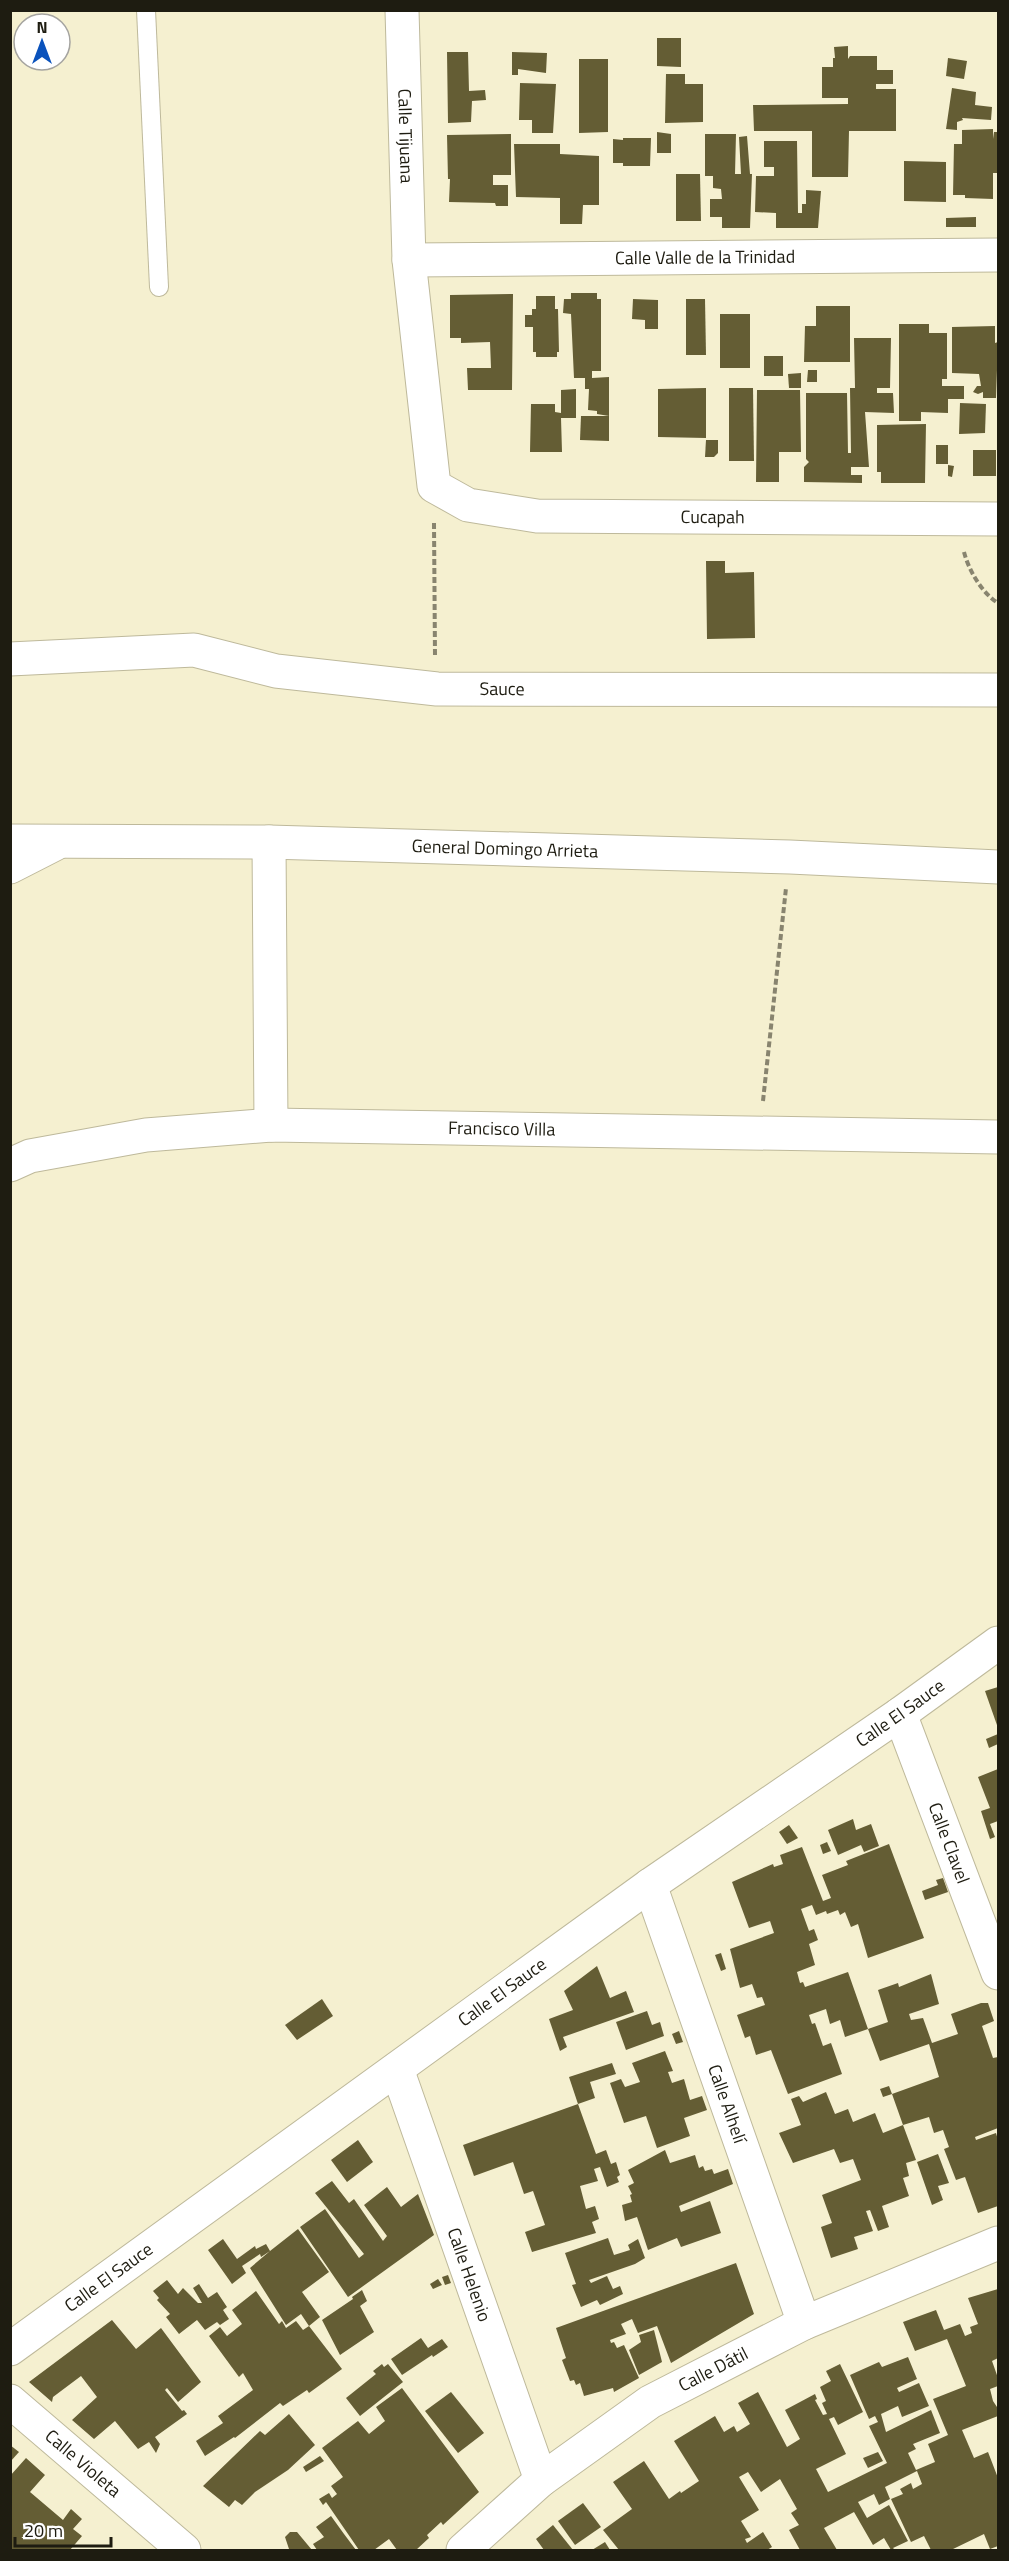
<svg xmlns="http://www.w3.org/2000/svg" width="1009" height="2561" viewBox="0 0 1009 2561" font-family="'Titillium Web',sans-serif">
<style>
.building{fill:#645d34}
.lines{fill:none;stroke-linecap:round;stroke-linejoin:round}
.service-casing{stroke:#beb99b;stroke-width:20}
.minor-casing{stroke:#beb99b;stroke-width:35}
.tertiary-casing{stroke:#beb99b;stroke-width:35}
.path{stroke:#88846f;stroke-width:4;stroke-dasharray:6 3;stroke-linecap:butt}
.service{stroke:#fff;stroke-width:18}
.minor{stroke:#fff;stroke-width:33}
.tertiary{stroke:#fff;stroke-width:33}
.labels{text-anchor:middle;stroke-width:6;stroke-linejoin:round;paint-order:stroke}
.street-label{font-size:18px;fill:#1e1c11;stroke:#fff}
</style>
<rect width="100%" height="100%" fill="#f5f0d0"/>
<g class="building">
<path d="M657,38H681V67L657,66Z"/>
<path d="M848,46V59L850,56H877V70H893V84H876V89H896V131H849L848,177H812V131H754L753,105L848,104V98H822V67H833V58H835L834,47Z"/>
<path d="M447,52H468L469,91L485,90L486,100L472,101L471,122L448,123Z"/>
<path d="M512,52L547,53L546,73L518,69V75H512Z"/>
<path d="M948,58L967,61L964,79L946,76Z"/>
<path d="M579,59H608V132L579,133Z"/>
<path d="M666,74H685V84H703V122L665,123Z"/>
<path d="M520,83L556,84L553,133H532V120H519Z"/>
<path d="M952,88L976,92L975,105L992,107L991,120L962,118L963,120L957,122V130L946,129Z"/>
<path d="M993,129V139L994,132H998V173H993V199L965,198V195H953L954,144H962V130Z"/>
<path d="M657,132L671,134V153H657Z"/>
<path d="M511,134V175H493V185H508V206H496L495,203L449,202L450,179H448L447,135Z"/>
<path d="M705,134H736L735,174H741L739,137L747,136L750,174H752L750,228H722V217H710V199H722L721,189L713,188V176H705Z"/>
<path d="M623,138H651L650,166H623V163H613V139L623,140Z"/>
<path d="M764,141H797L798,213H802V204H806V190L821,191L818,228H776V213L755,212L756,176H774V167H764Z"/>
<path d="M514,144H560V154L599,156V205H583L582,224H560V198L516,197Z"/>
<path d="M904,161L946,162V202L904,201Z"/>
<path d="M676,174H700L701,221H676Z"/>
<path d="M976,217V227H946V218Z"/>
<path d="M571,293H597V299H601V371H592V378L609,377V416L597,414V411L588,410L589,389H585V378H574L571,314L563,313L564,299H571Z"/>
<path d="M513,294L512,390H468L467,368H491L490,342L461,343V338H450V295Z"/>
<path d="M536,296H555V309H558L559,352H557V357H536V352H533V327H525V315H532V309H536Z"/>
<path d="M633,299L658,300V329H645V320L632,319Z"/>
<path d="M686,299H705L706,355H686Z"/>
<path d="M816,306H850V362H804L805,326H816Z"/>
<rect x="720" y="314" width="30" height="54"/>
<path d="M899,324H929V333H947V379H942V386H964V399H948V413L921,412V421H899Z"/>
<path d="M995,326V343L998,342L996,398H983V392L978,394L973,392L977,386H981L979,374L952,373V327Z"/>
<path d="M854,338H891L890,388H877V393H893L894,413L865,412L869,467H851V475H862V483L804,482V467L809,462L806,459V393H847L848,453H851L850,388H855Z"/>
<rect x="764" y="356" width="19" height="20"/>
<path d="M808,370H817V382H807Z"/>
<path d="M801,373V388H789L788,374Z"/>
<path d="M706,388V438L658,437V389Z"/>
<path d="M729,388H753L754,461H729Z"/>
<path d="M576,389V418H561L562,452H530L531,404H555V412L561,413V390Z"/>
<path d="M757,390H800L801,452H779V482H756Z"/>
<path d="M960,403L986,404L985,433L959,434Z"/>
<path d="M581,416H609V441L580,440Z"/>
<path d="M926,424L925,483H881V472H877V425Z"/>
<path d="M706,440H718V453L714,457H705Z"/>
<rect x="936" y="445" width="12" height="19"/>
<rect x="973" y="450" width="23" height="26"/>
<path d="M948,465L954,466L952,477L948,476Z"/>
<path d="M706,561H725V573L754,572L755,638L707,639Z"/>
<path d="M998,1687V1728L985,1691Z"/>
<path d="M998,1734V1744L989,1748L986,1739Z"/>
<path d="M998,1769V1821L990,1824L995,1837L990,1839L981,1811L990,1808L978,1777Z"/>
<path d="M853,1819L856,1830L871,1824L879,1846L864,1852L861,1845L838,1855L828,1830Z"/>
<path d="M789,1825L798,1838L787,1844L779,1832Z"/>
<path d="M827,1842L831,1851L823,1854L820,1845Z"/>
<path d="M889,1844L924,1938L868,1958L858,1924L851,1927L845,1912L840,1915L838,1910L827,1914L826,1911L816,1915L812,1905L801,1909L809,1931L814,1929L818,1940L809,1944L815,1965L797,1972L800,1983L803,1982L805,1987L848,1972L868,2029L845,2037L840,2020L830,2024L826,2009L809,2015L812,2024L815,2023L823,2046L831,2043L842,2074L788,2094L771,2050L756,2055L750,2036L745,2038L737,2015L765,2005L762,1997L757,1998L752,1984L740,1988L730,1949L774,1933L770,1921L749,1928L732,1882L773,1864L774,1867L783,1864L780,1855L802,1847L823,1901L831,1898L822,1875L848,1865L846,1861Z"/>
<path d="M943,1878L948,1892L925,1900L922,1891L938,1885L936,1880Z"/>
<path d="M721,1953L726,1969L721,1971L715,1955Z"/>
<path d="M597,1966L610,1998L626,1991L634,2012L563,2037L567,2047L560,2051L549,2019L573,2010L564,1991Z"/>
<path d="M931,1974L939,2004L909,2014L911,2020L923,2018L932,2043L958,2034L951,2014L981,2003H988L994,2021L982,2026L993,2058L998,2057V2128L975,2137L976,2140L996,2133L998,2140V2206L978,2213L965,2177L956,2180L944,2149L949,2147L943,2130L934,2133L929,2117L903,2125L892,2094L939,2077L929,2044L880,2061L868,2029L888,2022L878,1990L898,1983L899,1987Z"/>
<path d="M322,1999L333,2016L297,2040L285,2025Z"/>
<path d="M647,2011L652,2025L660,2022L664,2036L626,2050L616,2022Z"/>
<path d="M679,2031L683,2042L676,2044L672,2034Z"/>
<path d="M665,2051L673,2071L668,2072L672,2083L684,2079L690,2100L702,2096L707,2110L684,2118L690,2136L657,2148L646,2116L624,2123L610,2083L621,2079L625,2087L640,2082L632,2063Z"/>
<path d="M612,2063L616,2074L590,2082L595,2098L578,2104L569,2077Z"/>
<path d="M889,2086L892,2094L883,2097L880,2089Z"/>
<path d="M826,2092L835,2114L848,2109L853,2122L875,2113L883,2133L903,2125L916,2160L906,2163L909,2176L903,2178L909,2196L882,2206L889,2227L878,2231L870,2210L866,2211L873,2231L854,2237L858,2249L831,2258L821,2227L832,2223L822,2195L861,2180L853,2159L840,2163L834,2149L793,2163L779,2133L801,2125L791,2099L799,2096L803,2102Z"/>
<path d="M578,2104L596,2154L606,2150L611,2164L616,2162L620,2175L617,2177L619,2182L607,2187L600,2167L594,2169L598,2181L580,2186L586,2209L595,2206L599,2219L592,2222L596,2233L532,2252L525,2232L545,2225L533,2191L524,2194L513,2162L474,2176L463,2145Z"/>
<path d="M358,2140L373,2162L347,2182L331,2160Z"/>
<path d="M665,2150L670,2163L695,2155L699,2168L703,2166L705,2171L712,2169L714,2174L728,2169L733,2184L679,2206L681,2212L710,2201L721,2233L681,2247L677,2238L648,2250L637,2217L625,2221L622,2205L632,2202L630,2195L632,2194L628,2186L634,2183L628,2170Z"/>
<path d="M938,2154L949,2183L938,2186L943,2200L932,2205L917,2162Z"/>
<path d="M332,2181L349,2203L354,2199L383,2241L387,2236L364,2205L387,2187L401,2207L418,2194L434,2235L348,2297L300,2227L325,2209L359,2258L364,2254L315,2193Z"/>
<path d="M298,2229L329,2272L302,2292L320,2317L309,2326L342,2369L309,2393L307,2390L283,2406L280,2403L235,2438L234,2437L205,2456L196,2441L223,2423L218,2416L253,2390L243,2373L239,2377L209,2336L220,2327L227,2336L242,2324L232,2310L256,2291L279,2324L282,2321L286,2328L296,2321L303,2330L309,2326L301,2314L286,2325L250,2268L270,2251L261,2257L260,2254L242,2266L246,2273L232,2284L208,2250L223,2239L237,2259L255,2246L256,2249L266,2244L270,2251Z"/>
<path d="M608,2238L614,2255L630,2250L628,2245L638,2239L645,2258L635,2264L589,2280L591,2283L607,2276L613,2289L620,2286L623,2294L600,2305L597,2300L581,2307L572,2285L576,2284L565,2253Z"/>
<path d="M736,2263L754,2314L671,2363L657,2326L638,2333L632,2319L621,2324L626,2334L610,2340L611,2343L614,2342L617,2348L624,2345L639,2378L614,2392L613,2388L584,2396L580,2383L576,2385L574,2380L570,2381L562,2360L566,2358L556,2328Z"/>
<path d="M448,2275L451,2283L445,2285L442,2277Z"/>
<path d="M438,2279L442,2285L433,2289L430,2284Z"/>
<path d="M167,2280L178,2294L183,2288L198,2303H202L193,2288L199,2284L208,2298L217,2292L227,2307L223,2310L229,2319L220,2325L217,2322L205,2330L197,2320L179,2334L166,2317L170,2314L157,2300L159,2298L153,2291Z"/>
<path d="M998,2289V2358L992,2361L998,2378V2386L990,2389L993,2401L997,2407L998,2406V2416L962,2430L974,2458L988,2452L998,2478V2546L990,2549L984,2534L951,2550H931L924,2536L911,2542L891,2499L903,2494L900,2489L911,2483L913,2489L922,2484L917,2471L885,2487L890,2499L879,2505L874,2494L858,2502L867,2518L889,2505L908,2541L893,2548L895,2550H891L884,2538L873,2545L854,2512L824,2528L837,2550H800L789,2530L799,2525L791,2513L797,2509L780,2479L761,2492L748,2472L739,2477L759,2510L741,2521L751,2537L745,2539L747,2543L763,2532L772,2547L767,2550H619L603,2530L632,2509L613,2482L644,2461L669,2499L680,2491L681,2493L699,2481L674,2441L715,2416L724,2432L734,2426L737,2432L750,2424L738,2403L758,2392L787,2447L800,2439L785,2410L815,2394L817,2399L815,2400L823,2415L827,2414L822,2403L826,2401L820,2387L831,2381L826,2371L840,2364L863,2412L838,2425L834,2417L829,2419L846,2454L816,2469L828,2492L887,2463L869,2426L878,2422L875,2416L869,2419L850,2375L879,2362L882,2367L908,2357L917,2379L897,2388L899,2392L919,2383L929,2406L902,2417L898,2406L881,2414L886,2432L931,2410L940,2433L913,2444L916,2449L908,2453L916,2470L935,2462L928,2444L948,2435L933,2399L966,2386L947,2339L915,2351L903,2322L936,2310L944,2330L960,2324L965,2336L972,2333L970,2327L978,2324L968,2298Z"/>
<path d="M362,2290L367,2301L360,2306L374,2332L340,2355L322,2320L353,2299L352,2297Z"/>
<path d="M112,2320L136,2349L161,2328L201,2382L178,2402L167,2388L165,2390L182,2411L184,2410L187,2414L155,2437L160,2444L156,2453L149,2442L138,2449L115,2421L94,2439L72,2420L97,2397L81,2376L53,2397L52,2402L29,2382Z"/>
<path d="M654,2330L662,2362L639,2375L629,2350L641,2342L639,2335Z"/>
<path d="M421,2338L428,2348L442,2339L448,2347L433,2357L432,2355L402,2375L391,2359Z"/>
<path d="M382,2364L384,2367L388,2364L403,2382L360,2416L346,2398L376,2374L373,2371Z"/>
<path d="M402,2388L479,2492L443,2525L441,2522L427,2535L429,2538L416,2550H397L389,2539L374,2550H359L326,2502L323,2505L319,2499L329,2493L332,2498L337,2494L331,2486L343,2477L322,2448L358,2421L369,2434L385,2421L376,2407Z"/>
<path d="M451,2392L484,2433L458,2453L425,2411Z"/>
<path d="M289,2414L315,2445L288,2470L255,2492L242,2505L235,2500L229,2507L203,2486L260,2431L265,2435Z"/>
<path d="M10,2445L19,2452L10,2462Z"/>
<path d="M878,2452L883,2461L868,2468L863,2458Z"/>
<path d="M320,2456L324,2461L306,2472L303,2467Z"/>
<path d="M26,2458L45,2475L30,2492L63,2520L71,2509L82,2519L73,2529L82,2536L70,2550H10V2476Z"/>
<path d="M583,2503L601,2527L575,2545L558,2521Z"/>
<path d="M331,2516L344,2534L356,2550H317L313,2544L324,2537L316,2527Z"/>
<path d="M553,2525L573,2550H544L536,2539Z"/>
<path d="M290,2532H297L312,2550H286L289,2549L285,2537Z"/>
<path d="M605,2542L610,2550H592Z"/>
</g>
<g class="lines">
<g class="service-casing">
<path id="service" d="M146,10L159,287"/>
</g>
<g class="minor-casing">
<g id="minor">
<path id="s1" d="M402,10L409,260L434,486L468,505L537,516L998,519"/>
<path id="s2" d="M409,260L998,255"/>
<path id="s3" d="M10,659L194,650L276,671L437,689L998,690"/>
<path id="s4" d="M10,841L269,842L790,857L998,867"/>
<path d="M269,842L271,1125"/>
<path d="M10,867L55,844"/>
<path id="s5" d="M10,1165L30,1156L146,1135L271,1125L998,1137"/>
<path id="s6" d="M900,1714L998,1973"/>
<path id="s7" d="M650,1885L804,2323"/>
<path id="s8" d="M397,2069L541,2480"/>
<path id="s9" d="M10,2401L184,2550"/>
<path id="s10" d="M463,2550L541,2480L650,2402L804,2323L998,2243"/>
</g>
</g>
<g class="tertiary-casing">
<g id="tertiary">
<path id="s11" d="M10,2349L650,1885L900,1714L998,1643"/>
</g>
</g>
<g class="path">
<path d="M434,523L435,656"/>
<path d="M964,552C969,571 982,593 998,603"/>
<path d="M763,1101L786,888"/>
</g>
<use href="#service" class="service"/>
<use href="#minor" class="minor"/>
<use href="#tertiary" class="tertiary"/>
</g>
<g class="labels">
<g class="street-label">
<text dy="6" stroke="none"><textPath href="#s1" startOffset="126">Calle Tijuana</textPath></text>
<text dy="6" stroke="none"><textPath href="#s2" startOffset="296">Calle Valle de la Trinidad</textPath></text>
<text dy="6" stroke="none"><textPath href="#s1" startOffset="762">Cucapah</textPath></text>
<text dy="6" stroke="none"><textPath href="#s3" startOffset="496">Sauce</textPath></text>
<text dy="6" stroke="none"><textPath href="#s4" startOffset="495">General Domingo Arrieta</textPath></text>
<text dy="6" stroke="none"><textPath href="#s5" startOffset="496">Francisco Villa</textPath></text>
<text dy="6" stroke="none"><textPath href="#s11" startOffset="1094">Calle El Sauce</textPath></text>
<text dy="6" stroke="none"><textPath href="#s6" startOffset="138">Calle Clavel</textPath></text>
<text dy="6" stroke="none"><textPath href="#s11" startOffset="608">Calle El Sauce</textPath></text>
<text dy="6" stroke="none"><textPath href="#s7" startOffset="232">Calle Alhelí</textPath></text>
<text dy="6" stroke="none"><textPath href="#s8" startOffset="218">Calle Helenio</textPath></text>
<text dy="6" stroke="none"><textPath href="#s11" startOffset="122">Calle El Sauce</textPath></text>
<text dy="6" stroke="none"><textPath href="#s10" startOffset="310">Calle Dátil</textPath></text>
<text dy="6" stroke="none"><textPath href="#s9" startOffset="96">Calle Violeta</textPath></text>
</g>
</g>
<rect width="1009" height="2561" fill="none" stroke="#1e1c11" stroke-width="24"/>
<g transform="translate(42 42)"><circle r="28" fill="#ffffff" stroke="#a5a4a0" stroke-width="1.5"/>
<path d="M0-4.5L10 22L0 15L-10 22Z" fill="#0a52bc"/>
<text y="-9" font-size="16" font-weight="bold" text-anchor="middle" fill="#1e1c11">N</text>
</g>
<path d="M15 2537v9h96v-9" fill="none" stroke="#1e1c11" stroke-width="3"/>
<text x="24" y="2537" font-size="18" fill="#1e1c11" stroke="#ffffff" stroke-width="4.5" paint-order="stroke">20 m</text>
</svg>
